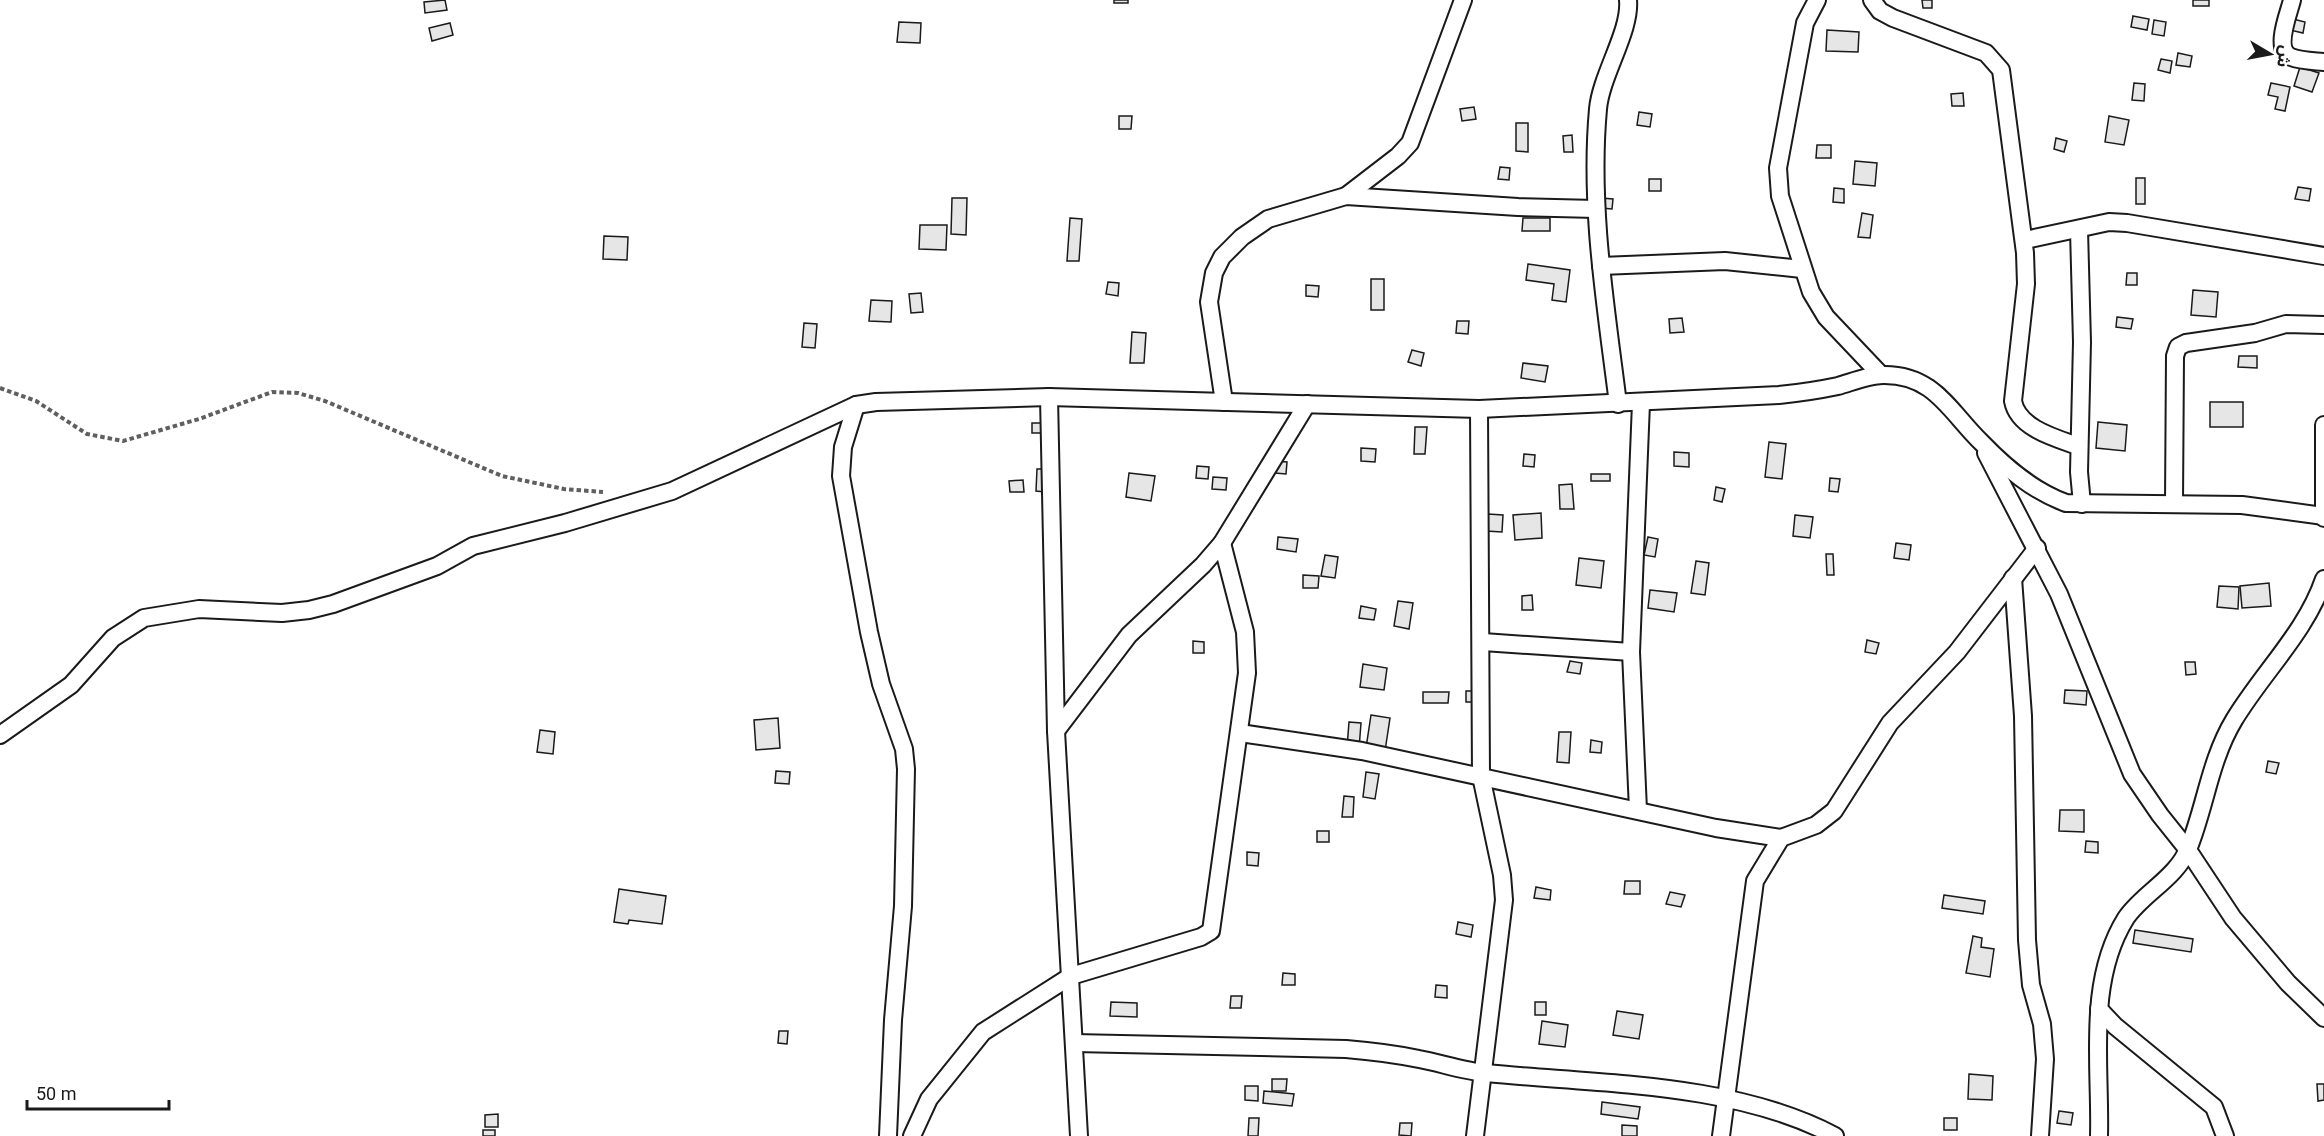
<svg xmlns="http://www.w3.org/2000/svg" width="2324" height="1136" viewBox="0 0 2324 1136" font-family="Roboto,'Noto Sans Arabic',sans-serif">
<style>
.building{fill:#e6e6e6;stroke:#1a1a1a;stroke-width:1.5}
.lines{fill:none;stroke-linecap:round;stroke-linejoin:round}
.minor-casing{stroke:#1a1a1a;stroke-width:20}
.path{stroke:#5f5f5f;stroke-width:4;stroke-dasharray:4.5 3;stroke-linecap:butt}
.minor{stroke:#fff;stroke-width:16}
</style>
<rect width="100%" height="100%" fill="#fff"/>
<g class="building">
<path d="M445,0L447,10L425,13L424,2Z"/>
<rect x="1114" y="0" width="14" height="3"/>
<path d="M1922,0H1932V8H1923Z"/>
<rect x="2193" y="0" width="16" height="6"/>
<path d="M2133,16L2149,19L2147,30L2131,27Z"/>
<path d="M2293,19L2305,22L2303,33L2290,30Z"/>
<path d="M2154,20L2166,22L2164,36L2152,34Z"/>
<path d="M899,22L921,23L920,43L897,42Z"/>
<path d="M450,23L453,35L432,41L429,28Z"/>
<path d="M1827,30L1859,32L1858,52L1826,51Z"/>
<path d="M2178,53L2192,56L2190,67L2176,65Z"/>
<path d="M2161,59L2172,61L2170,73L2158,70Z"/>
<path d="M2300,67L2319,73L2312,92L2294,86Z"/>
<path d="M2134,83L2145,84L2144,101L2132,100Z"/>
<path d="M2271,83L2290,87L2285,111L2275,109L2278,97L2268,95Z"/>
<path d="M1963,93L1964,106H1952L1951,94Z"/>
<path d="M1474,107L1476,119L1462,121L1460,109Z"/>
<path d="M1639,112L1652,114L1650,127L1637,125Z"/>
<path d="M1119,116H1132L1131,129H1119Z"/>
<path d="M2109,116L2129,120L2124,145L2105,142Z"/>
<path d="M1516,123H1528V152L1516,151Z"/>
<path d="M1572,135L1573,152H1564L1563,136Z"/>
<path d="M2056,138L2067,141L2064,152L2054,149Z"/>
<path d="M1817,145H1831V158H1816Z"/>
<path d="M1855,161L1877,163L1875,186L1853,184Z"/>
<path d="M1500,167L1510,168L1509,180L1498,179Z"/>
<rect x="2136" y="178" width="9" height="26"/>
<rect x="1649" y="179" width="12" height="12"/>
<path d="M2298,187L2311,189L2309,201L2295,199Z"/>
<path d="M1834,188L1844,189V203L1833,202Z"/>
<path d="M952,198H967L966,235L951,234Z"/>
<path d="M1601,198L1613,199L1612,209L1601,208Z"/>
<path d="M1862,213L1873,215L1870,238L1858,237Z"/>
<path d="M1070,218L1082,219L1079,261H1067Z"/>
<path d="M1523,218H1550V231H1522Z"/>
<path d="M920,225H947L946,250L919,249Z"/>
<path d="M604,236L628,237L627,260L603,259Z"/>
<path d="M1528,264L1570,270L1566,302L1552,300L1554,284L1526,280Z"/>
<path d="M2127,273H2137V285H2126Z"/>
<rect x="1371" y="279" width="13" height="31"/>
<path d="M1108,282L1119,283L1118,296L1106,294Z"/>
<path d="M1306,285L1319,286L1318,297L1306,296Z"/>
<path d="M2193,290L2218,292L2216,317L2191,315Z"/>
<path d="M921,293L923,312L911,313L909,294Z"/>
<path d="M871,300L892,301L891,322L869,321Z"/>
<path d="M2117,317L2133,319L2131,329L2116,327Z"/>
<path d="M1682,318L1684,332L1670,333L1669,319Z"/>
<path d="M1457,321H1469L1468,334L1456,333Z"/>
<path d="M804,323L817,324L815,348L802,347Z"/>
<path d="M1132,332L1146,333L1144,363H1130Z"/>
<path d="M1412,350L1424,353L1421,366L1408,362Z"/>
<path d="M2239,356H2257V368L2238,367Z"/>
<path d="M1523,363L1548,366L1545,382L1521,378Z"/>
<rect x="2210" y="402" width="33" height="25"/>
<path d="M2098,422L2127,425L2125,451L2096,448Z"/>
<rect x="1032" y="423" width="12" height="10"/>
<path d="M1415,427H1427L1425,454H1414Z"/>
<path d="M1769,442L1786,444L1782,479L1765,477Z"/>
<path d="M1361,448L1376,449L1375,462L1361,461Z"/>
<path d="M1674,452L1689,453V467L1674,466Z"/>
<path d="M1524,454L1535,455L1534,467L1523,466Z"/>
<path d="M1275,461L1287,462L1286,474L1275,473Z"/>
<path d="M1197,466L1209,467L1208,479L1196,478Z"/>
<path d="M1037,469H1046L1045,492L1036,491Z"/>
<path d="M1129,473L1155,476L1151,501L1126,497Z"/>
<rect x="1591" y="474" width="19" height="7"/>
<path d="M1213,477L1227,478L1226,490L1212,489Z"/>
<path d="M1830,478L1840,479L1838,492L1829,491Z"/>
<path d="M1023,480L1024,492H1010L1009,481Z"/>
<path d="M1572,484L1574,509H1560L1559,485Z"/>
<path d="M1716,487L1725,489L1722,502L1714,500Z"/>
<path d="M1541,513L1542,538L1515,540L1513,515Z"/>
<path d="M1488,514L1503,515L1502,532L1486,531Z"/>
<path d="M1795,515L1813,517L1810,538L1793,536Z"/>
<path d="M1278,537L1298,539L1296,552L1277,549Z"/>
<path d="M1648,537L1658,539L1655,557L1644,555Z"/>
<path d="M1896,543L1911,545L1909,560L1894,558Z"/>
<path d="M1826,554H1833L1834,575H1827Z"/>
<path d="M1325,555L1338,557L1335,578L1321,576Z"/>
<path d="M1579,558L1604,561L1601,588L1576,585Z"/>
<path d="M1696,561L1709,563L1705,595L1691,593Z"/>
<path d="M1303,575L1319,576L1318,588H1303Z"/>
<path d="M2269,583L2271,606L2242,608L2240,586Z"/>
<path d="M2219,586L2239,587L2238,609L2217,607Z"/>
<path d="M1650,590L1677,593L1674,612L1648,608Z"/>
<path d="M1532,595L1533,610H1522V596Z"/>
<path d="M1398,601L1413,603L1409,629L1394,626Z"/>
<path d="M1361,606L1376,609L1374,620L1359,618Z"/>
<path d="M1867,640L1879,643L1876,654L1865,652Z"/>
<path d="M1193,641L1204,642V653H1193Z"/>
<path d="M1570,661L1582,663L1580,674L1567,672Z"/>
<path d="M2185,662H2195L2196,674L2186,675Z"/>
<path d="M1363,664L1387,668L1384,690L1360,687Z"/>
<path d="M2065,690L2087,691L2086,705L2064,703Z"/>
<rect x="1466" y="691" width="13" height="11"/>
<path d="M1423,692H1449L1448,703H1423Z"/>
<path d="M1371,715L1390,718L1385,751L1366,748Z"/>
<path d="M778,718L780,748L756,750L754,720Z"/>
<path d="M1349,722L1361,723L1359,749L1347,748Z"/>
<path d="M540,730L555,732L553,754L537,752Z"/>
<path d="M1559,732H1571L1569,763L1557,762Z"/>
<path d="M1591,740L1602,742L1601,753L1590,752Z"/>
<path d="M2268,761L2279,763L2276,774L2266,772Z"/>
<path d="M776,771L790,772L789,784L775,783Z"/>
<path d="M1366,772L1379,774L1375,799L1363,797Z"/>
<path d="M1344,796L1354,797L1353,817H1342Z"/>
<path d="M2060,810H2084V832L2059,831Z"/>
<rect x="1317" y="831" width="12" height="11"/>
<path d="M2086,841L2098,842V853L2085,852Z"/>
<path d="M1247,852L1259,853L1258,866L1247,865Z"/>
<path d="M1625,881H1640V894H1624Z"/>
<path d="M1536,887L1551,890L1550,900L1534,898Z"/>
<path d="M619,889L666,896L662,924L629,920L628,924L614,922Z"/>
<path d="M1670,892L1685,895L1681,907L1666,904Z"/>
<path d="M1944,895L1985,901L1983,914L1942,908Z"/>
<path d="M1458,922L1473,925L1471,937L1456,934Z"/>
<path d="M2135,930L2193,939L2191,952L2133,943Z"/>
<path d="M1973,936L1982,938L1981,947L1994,949L1990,977L1966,973Z"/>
<path d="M1283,973L1295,974V985H1282Z"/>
<path d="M1436,985L1447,986V998L1435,997Z"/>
<path d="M1231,996H1242L1241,1008H1230Z"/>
<path d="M1111,1002L1137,1003V1017L1110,1016Z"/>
<rect x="1535" y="1002" width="11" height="13"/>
<path d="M1617,1011L1643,1015L1639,1039L1613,1035Z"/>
<path d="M1542,1021L1568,1025L1565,1047L1539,1044Z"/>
<path d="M779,1031H788L787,1044L778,1043Z"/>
<path d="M1969,1074L1993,1076L1992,1100L1968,1099Z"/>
<path d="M1272,1079H1287L1286,1091H1272Z"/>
<path d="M2317,1084H2324V1100L2318,1101Z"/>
<path d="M1245,1086H1258V1101L1245,1100Z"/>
<path d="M1264,1091L1294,1094L1292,1106L1263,1103Z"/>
<path d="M1602,1102L1640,1107L1638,1119L1601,1114Z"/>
<path d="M2059,1111L2073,1113L2071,1125L2057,1123Z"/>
<path d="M498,1114V1127H485V1115Z"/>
<path d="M1249,1118H1259L1258,1136H1248Z"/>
<rect x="1944" y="1118" width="13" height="12"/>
<path d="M1400,1123H1412L1411,1136L1399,1135Z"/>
<path d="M1622,1125L1637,1126V1136H1622Z"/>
<rect x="483" y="1130" width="12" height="6"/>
</g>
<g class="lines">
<g class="minor-casing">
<g id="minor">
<path d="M1817,0L1805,23L1778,168L1780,196L1811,292L1826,317L1881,375"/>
<path d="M1872,0L1880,11L1893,18L1986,53L2001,70L2025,253L2026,284L2013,401C2018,428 2055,438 2078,446"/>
<path d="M2292,0C2289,13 2273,50 2291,57C2301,61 2314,61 2324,62"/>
<path d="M1346,196L1398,156L1410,143L1463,0"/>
<path d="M2079,230L2082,342L2079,472L2082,504"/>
<path d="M2025,240L2109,222L2127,223L2324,256"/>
<path d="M1601,266L1725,261L1802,269"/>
<path d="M1049,397L1056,731L1079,1136"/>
<path d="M1224,402L1209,302L1214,273L1222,257L1242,237L1268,219L1346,196L1518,207L1596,209"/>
<path d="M1618,404C1606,307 1589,208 1598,109C1601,75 1631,31 1628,0"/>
<path d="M856,405L843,447L841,476L869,632L881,684L904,749L906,769L903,906L893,1020L888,1136"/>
<path d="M2324,425V518"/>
<path d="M1986,453L2059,594L2132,774L2160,815L2188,850L2233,918L2288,983L2324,1018"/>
<path d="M2174,502L2175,356L2178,347L2186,343L2255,333L2286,324L2324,325"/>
<path d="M2013,578L2023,716L2027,940L2031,985L2042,1024L2045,1059L2040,1136"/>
<path d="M1483,642L1631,652"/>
<path d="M1056,731L1129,635L1203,565L1222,543L1307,404"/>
<path d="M1240,733L1362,751L1716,828L1781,838"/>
<path d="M0,735L71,685L113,638L144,618L199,609L282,613L309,610L333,604L437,566L473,546L565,523L672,491L856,405L876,402L1049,397L1479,409L1779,395C1799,393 1819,390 1838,386C1852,382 1869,375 1883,375C1934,374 1950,412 1981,442C2006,468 2033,491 2066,503L2242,505L2324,516"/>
<path d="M1638,810L1631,652L1641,403"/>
<path d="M2099,1009L2115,1026L2214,1107L2225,1136"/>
<path d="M1074,1043L1346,1049C1370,1051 1395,1054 1419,1059C1441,1063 1463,1071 1486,1073C1597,1084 1734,1082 1835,1136"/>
<path d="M912,1136L929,1099L983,1032L1071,976L1201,937L1211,931L1247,673L1245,632L1222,543"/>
<path d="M1475,1136L1504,900L1502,875L1481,776L1479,409"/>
<path d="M1721,1136L1755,881L1781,838L1816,825L1834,811L1890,723L1957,652L2037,548"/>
<path d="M2099,1136C2101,1065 2086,982 2126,918C2143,893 2177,878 2189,847C2206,804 2210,760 2234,720C2263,672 2306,632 2324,579"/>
</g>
</g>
<path class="path" d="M0,388L36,401L87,434L123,441L199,419L272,392L298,393L325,401L502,476L564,489L603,492"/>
<use href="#minor" class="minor"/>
</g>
<g transform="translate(2270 54) rotate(100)" stroke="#ffffff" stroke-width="4.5" paint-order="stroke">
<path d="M0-4.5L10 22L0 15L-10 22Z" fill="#1a1a1a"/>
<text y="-9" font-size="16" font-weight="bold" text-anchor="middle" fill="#1a1a1a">ش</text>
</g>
<path d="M27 1100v9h142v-9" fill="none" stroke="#1a1a1a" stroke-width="3"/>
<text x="36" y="1100" font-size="18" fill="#1a1a1a" stroke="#ffffff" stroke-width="4.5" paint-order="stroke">50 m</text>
</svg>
